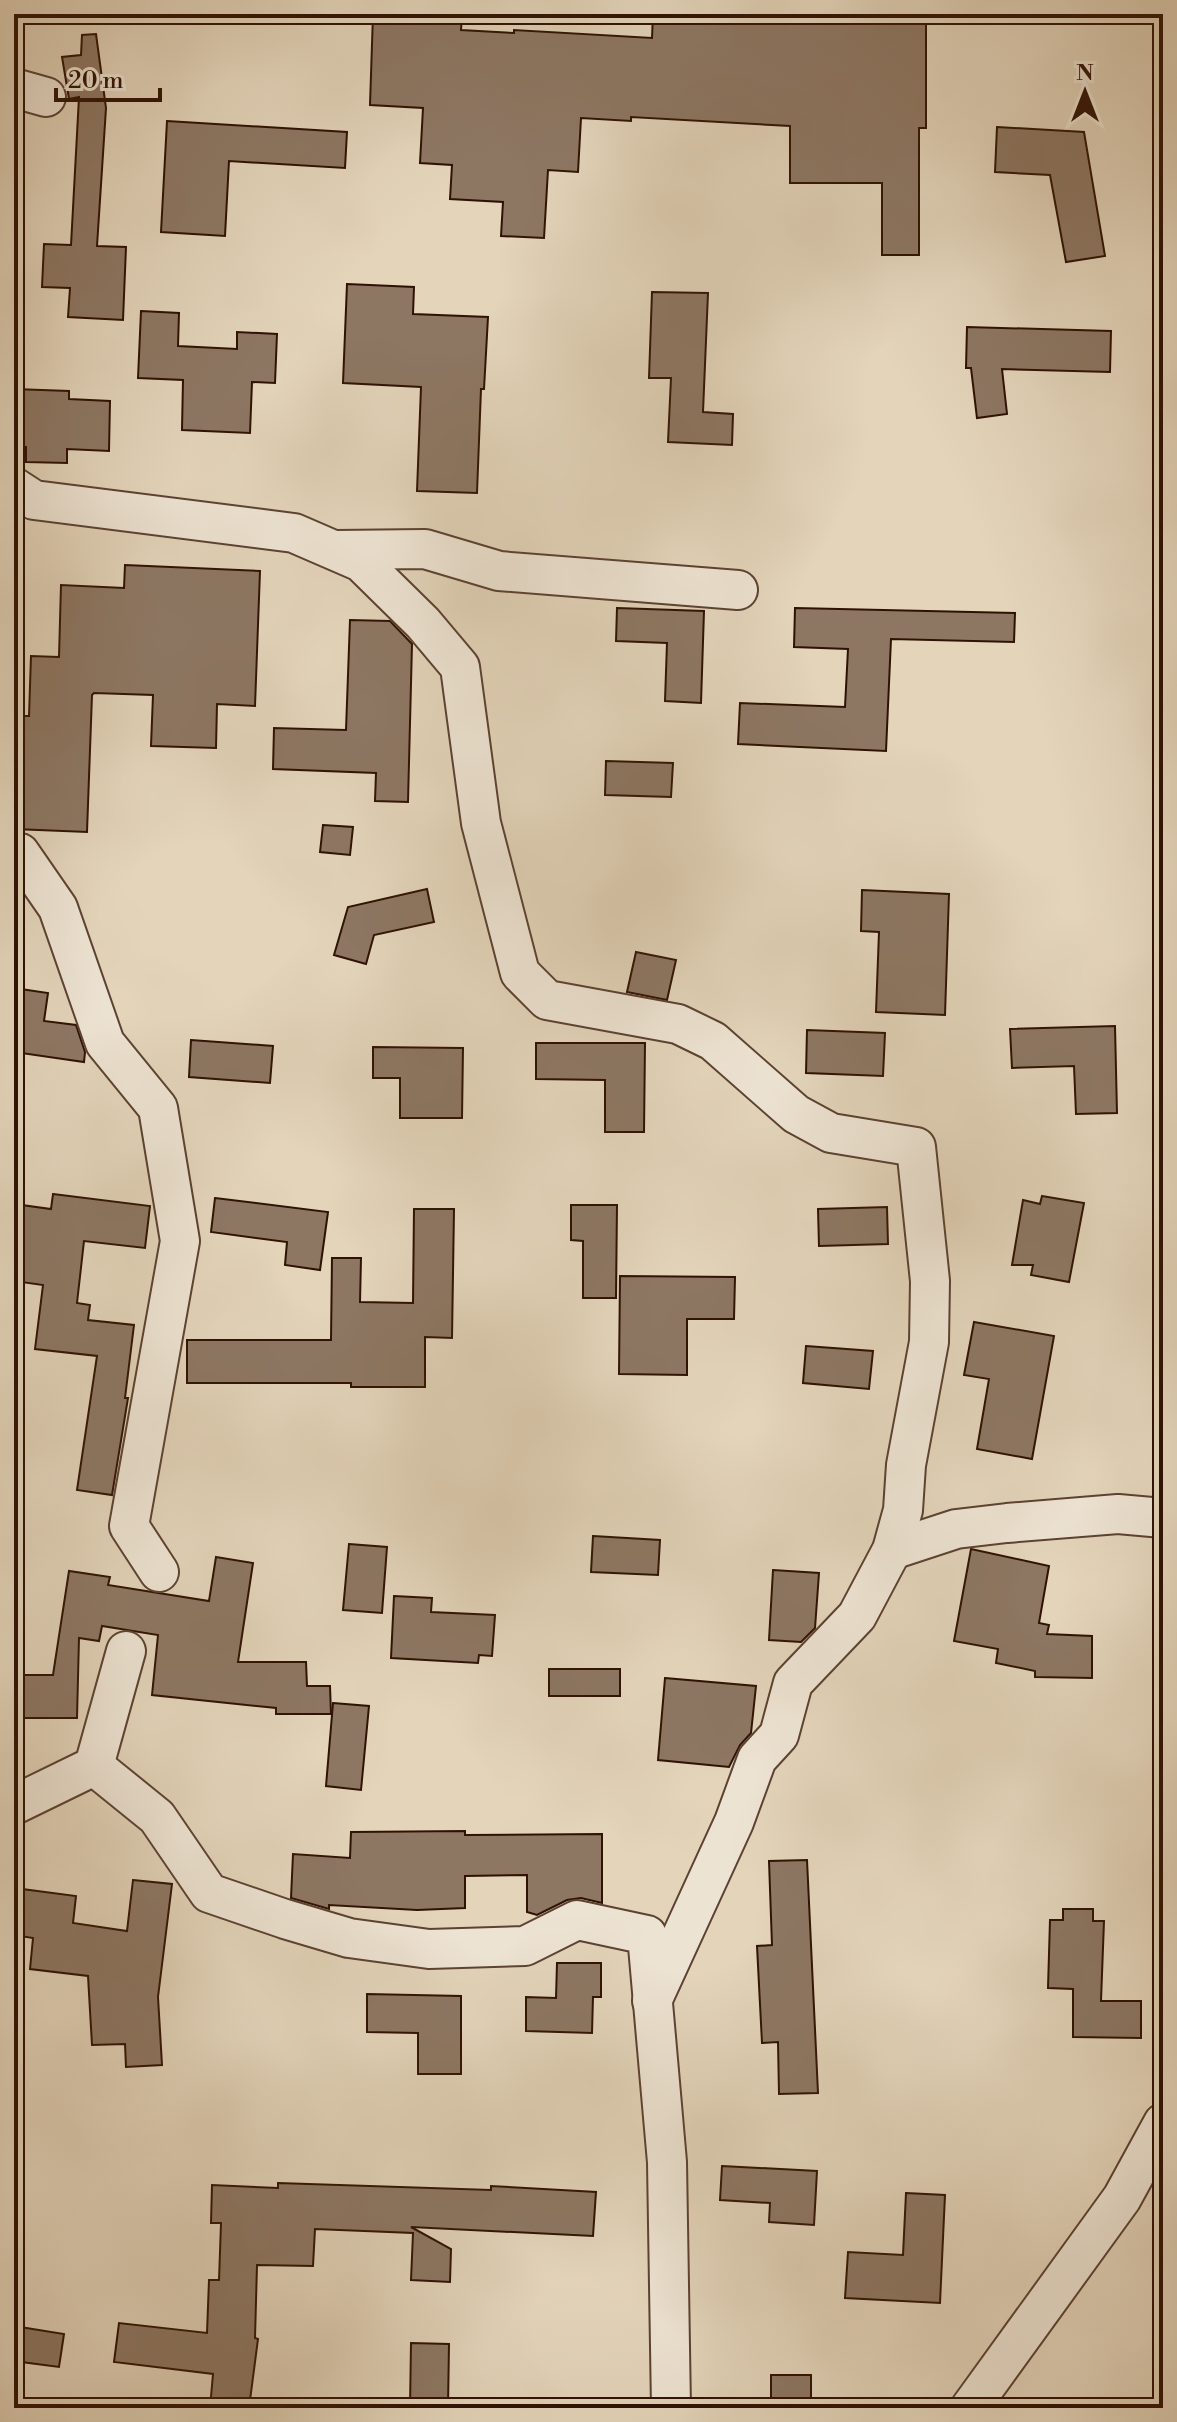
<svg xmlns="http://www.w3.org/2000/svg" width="1177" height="2422" viewBox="0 0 1177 2422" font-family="'Libre Bodoni',serif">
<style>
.building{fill:#8d7763;stroke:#2f1204;stroke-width:2}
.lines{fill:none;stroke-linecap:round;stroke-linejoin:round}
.minor-casing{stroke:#5c4232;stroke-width:42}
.minor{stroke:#ede3d2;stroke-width:38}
</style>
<rect width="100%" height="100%" fill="#e3d4ba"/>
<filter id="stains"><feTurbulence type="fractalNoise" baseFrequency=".0025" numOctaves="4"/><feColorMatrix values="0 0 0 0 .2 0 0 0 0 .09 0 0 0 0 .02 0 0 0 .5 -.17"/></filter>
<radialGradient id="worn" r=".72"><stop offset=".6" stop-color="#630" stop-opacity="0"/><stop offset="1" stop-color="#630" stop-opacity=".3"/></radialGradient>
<g class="building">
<path d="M373,14H462L461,30L514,33V30L652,38L653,14H926V128H919V255H882V183H790V126L631,117V121L581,118L578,172L548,170L544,238L501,236L503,202L450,199L452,165L420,163L423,108L370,105Z"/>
<path d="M96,34L106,108L97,246L126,247L123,320L68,317L70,288L42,287L44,244L71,245L79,97L69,99L62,57L81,55L82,35Z"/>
<path d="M167,121L347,132L345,168L229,161L225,236L161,232Z"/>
<path d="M997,127L1084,132L1105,256L1066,262L1050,175L995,172Z"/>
<path d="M347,284L414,287L413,314L488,317L484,389H481L477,493L417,491L421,387L343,383Z"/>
<path d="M652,292L708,293L703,412L733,414L732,445L668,442L671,378H649Z"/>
<path d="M141,311L179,313L178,346L237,349V332L277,334L275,383L252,382L250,433L182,430L183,380L138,378Z"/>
<path d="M967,327L1111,331L1110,372L1002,369L1007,414L977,418L971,368H966Z"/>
<path d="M14,389L69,391V399L110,401L109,451L67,449V463L26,462V447H14Z"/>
<path d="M125,565L260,571L255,706L217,704L216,748L151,746L153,695L94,693L92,695L87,832L14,829V716H29L31,656L59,657L61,585L124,588Z"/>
<path d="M617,608L704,611L701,703L665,701L667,643L616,641Z"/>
<path d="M795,608L1015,613L1014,642L891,639L886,751L738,744L740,703L845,707L848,649L794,647Z"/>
<path d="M350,620L390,621L412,644L408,802L375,801L376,773L273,769L274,728L346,730Z"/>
<path d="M606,761L673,763L671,797L605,795Z"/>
<path d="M323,825L353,827L350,855L320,852Z"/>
<path d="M427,889L434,922L374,935L366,964L334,955L348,907Z"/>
<path d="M862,890L949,894L945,1015L876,1012L879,932L861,931Z"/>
<path d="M636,952L676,960L667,1000L627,992Z"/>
<path d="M14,988L48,993L44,1021L76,1025L85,1052L84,1062L14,1052Z"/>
<path d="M1115,1026L1117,1113L1076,1114L1074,1066L1012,1068L1010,1029Z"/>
<path d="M807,1030L885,1033L883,1076L806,1073Z"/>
<path d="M191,1040L273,1046L270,1083L189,1077Z"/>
<path d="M536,1043H645L644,1132H605V1080L536,1079Z"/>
<path d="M373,1047L463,1048L462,1118H400V1078H373Z"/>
<path d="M53,1194L150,1206L145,1248L84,1241L77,1303L90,1305L88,1320L134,1325L125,1398H128L112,1495L77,1490L97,1356L35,1349L43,1285L14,1281V1204L51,1209Z"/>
<path d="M1042,1196L1084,1203L1069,1282L1031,1275L1033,1265H1012L1023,1200L1040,1204Z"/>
<path d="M215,1198L328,1212L320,1270L285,1265L287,1242L211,1232Z"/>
<path d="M571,1205H617L616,1298H583V1241L571,1240Z"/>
<path d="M887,1207L888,1244L819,1246L818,1209Z"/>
<path d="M414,1209H454L452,1338L425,1337V1387H351V1383H187V1340H331L332,1258H361L360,1302L413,1303Z"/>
<path d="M620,1276L735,1277L734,1319H687V1375L619,1374Z"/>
<path d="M974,1322L1054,1336L1032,1459L977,1449L989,1379L964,1375Z"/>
<path d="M806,1346L873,1351L869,1389L803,1383Z"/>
<path d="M593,1536L660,1540L658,1575L591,1572Z"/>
<path d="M349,1544L387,1547L382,1613L343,1610Z"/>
<path d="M971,1549L1049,1566L1039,1623L1049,1625L1047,1634L1092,1636V1678L1035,1677V1671L996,1663L998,1649L954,1641Z"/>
<path d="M216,1557L253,1563L238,1662H306L307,1686H330L331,1714H276V1708L152,1695L158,1635L102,1626L99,1641L79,1638L77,1718H14V1675H53L69,1571L110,1577L108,1585L209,1601Z"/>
<path d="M773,1570L819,1573L815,1628L801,1642L769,1640Z"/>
<path d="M394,1596L432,1598L431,1612L495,1615L492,1656L479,1655L478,1663L391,1658Z"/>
<rect x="549" y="1669" width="71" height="27"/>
<path d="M665,1678L756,1686L751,1733L740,1745L729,1767L658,1760Z"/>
<path d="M333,1703L369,1706L361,1790L326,1786Z"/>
<path d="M465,1831V1835L602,1834V1903L581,1898L567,1900L537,1915L527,1912V1875L465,1876V1908L417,1910L329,1905V1909L291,1898L293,1854L350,1858L351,1832Z"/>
<path d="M807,1860L818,2093L779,2094L778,2042L762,2043L757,1946L772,1945L769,1861Z"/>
<path d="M133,1880L172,1884L158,1997L162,2065L126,2067L125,2044L92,2045L88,1976L30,1969L33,1938L14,1935V1888L76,1896L73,1923L127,1931Z"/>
<path d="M1063,1909H1093V1921H1104L1101,2001H1141V2038L1073,2037V1989L1048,1988L1050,1920H1063Z"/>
<path d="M557,1963H601V1997H593L592,2033L526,2031V1997L556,1998Z"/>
<path d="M367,1994L461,1996V2074H418V2033L367,2032Z"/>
<path d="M722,2166L817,2171L814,2225L769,2222L770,2203L720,2200Z"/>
<path d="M278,2183L491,2190V2186L596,2192L593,2236L411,2227L451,2249L450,2282L411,2280L413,2233L315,2229L313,2266L257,2265L255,2338L258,2339L249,2408H210L213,2374L114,2362L119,2323L207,2333L209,2280H219L221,2223H211L212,2185L278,2188Z"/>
<path d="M906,2193L945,2195L940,2303L845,2298L848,2252L903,2255Z"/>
<path d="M14,2326L64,2334L59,2367L14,2361Z"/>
<path d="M411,2343L449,2344L448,2408H410Z"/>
<rect x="771" y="2375" width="40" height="33"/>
</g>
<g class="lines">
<g class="minor-casing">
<g id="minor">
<path d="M14,88L46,97"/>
<path d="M14,487L34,500L294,533L361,562L423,623L460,667L481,823L520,973L547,1000L678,1024L713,1041L796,1114L831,1133L916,1147L930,1281L929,1342L906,1465L903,1510L892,1550L857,1616L793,1683L779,1735L757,1759L734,1822L652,2001"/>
<path d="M336,550L425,549L499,571L738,590"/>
<path d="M14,852L20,853L58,908L105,1043L158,1108L180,1241L129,1526L159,1572"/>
<path d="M892,1550L956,1529L1007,1523L1118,1514L1163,1518"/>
<path d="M94,1766L157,1817L209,1893L285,1919L349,1938L429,1949L525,1946L577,1920L647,1935L667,2162L671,2408"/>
<path d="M14,1805L94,1766L126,1651"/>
<path d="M970,2408L1122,2198L1163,2123"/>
</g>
</g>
<use href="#minor" class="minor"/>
</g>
<rect width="1177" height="2422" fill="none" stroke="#e3d4ba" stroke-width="48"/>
<rect x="16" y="16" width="1145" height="2390" fill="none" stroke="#2f1204" stroke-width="4"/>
<rect x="24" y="24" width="1129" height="2374" fill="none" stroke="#2f1204" stroke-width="2"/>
<g transform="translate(1085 92)" stroke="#ede3d2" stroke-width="6" paint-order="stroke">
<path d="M0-6L14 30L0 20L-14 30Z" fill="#2f1204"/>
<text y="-12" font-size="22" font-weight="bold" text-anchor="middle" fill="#2f1204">N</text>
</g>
<path d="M56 88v12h104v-12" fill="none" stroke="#2f1204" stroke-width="4"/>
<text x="68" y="88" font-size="24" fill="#2f1204" stroke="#ede3d2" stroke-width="6" paint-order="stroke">20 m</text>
<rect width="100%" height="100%" filter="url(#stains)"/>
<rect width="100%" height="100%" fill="url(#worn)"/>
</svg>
